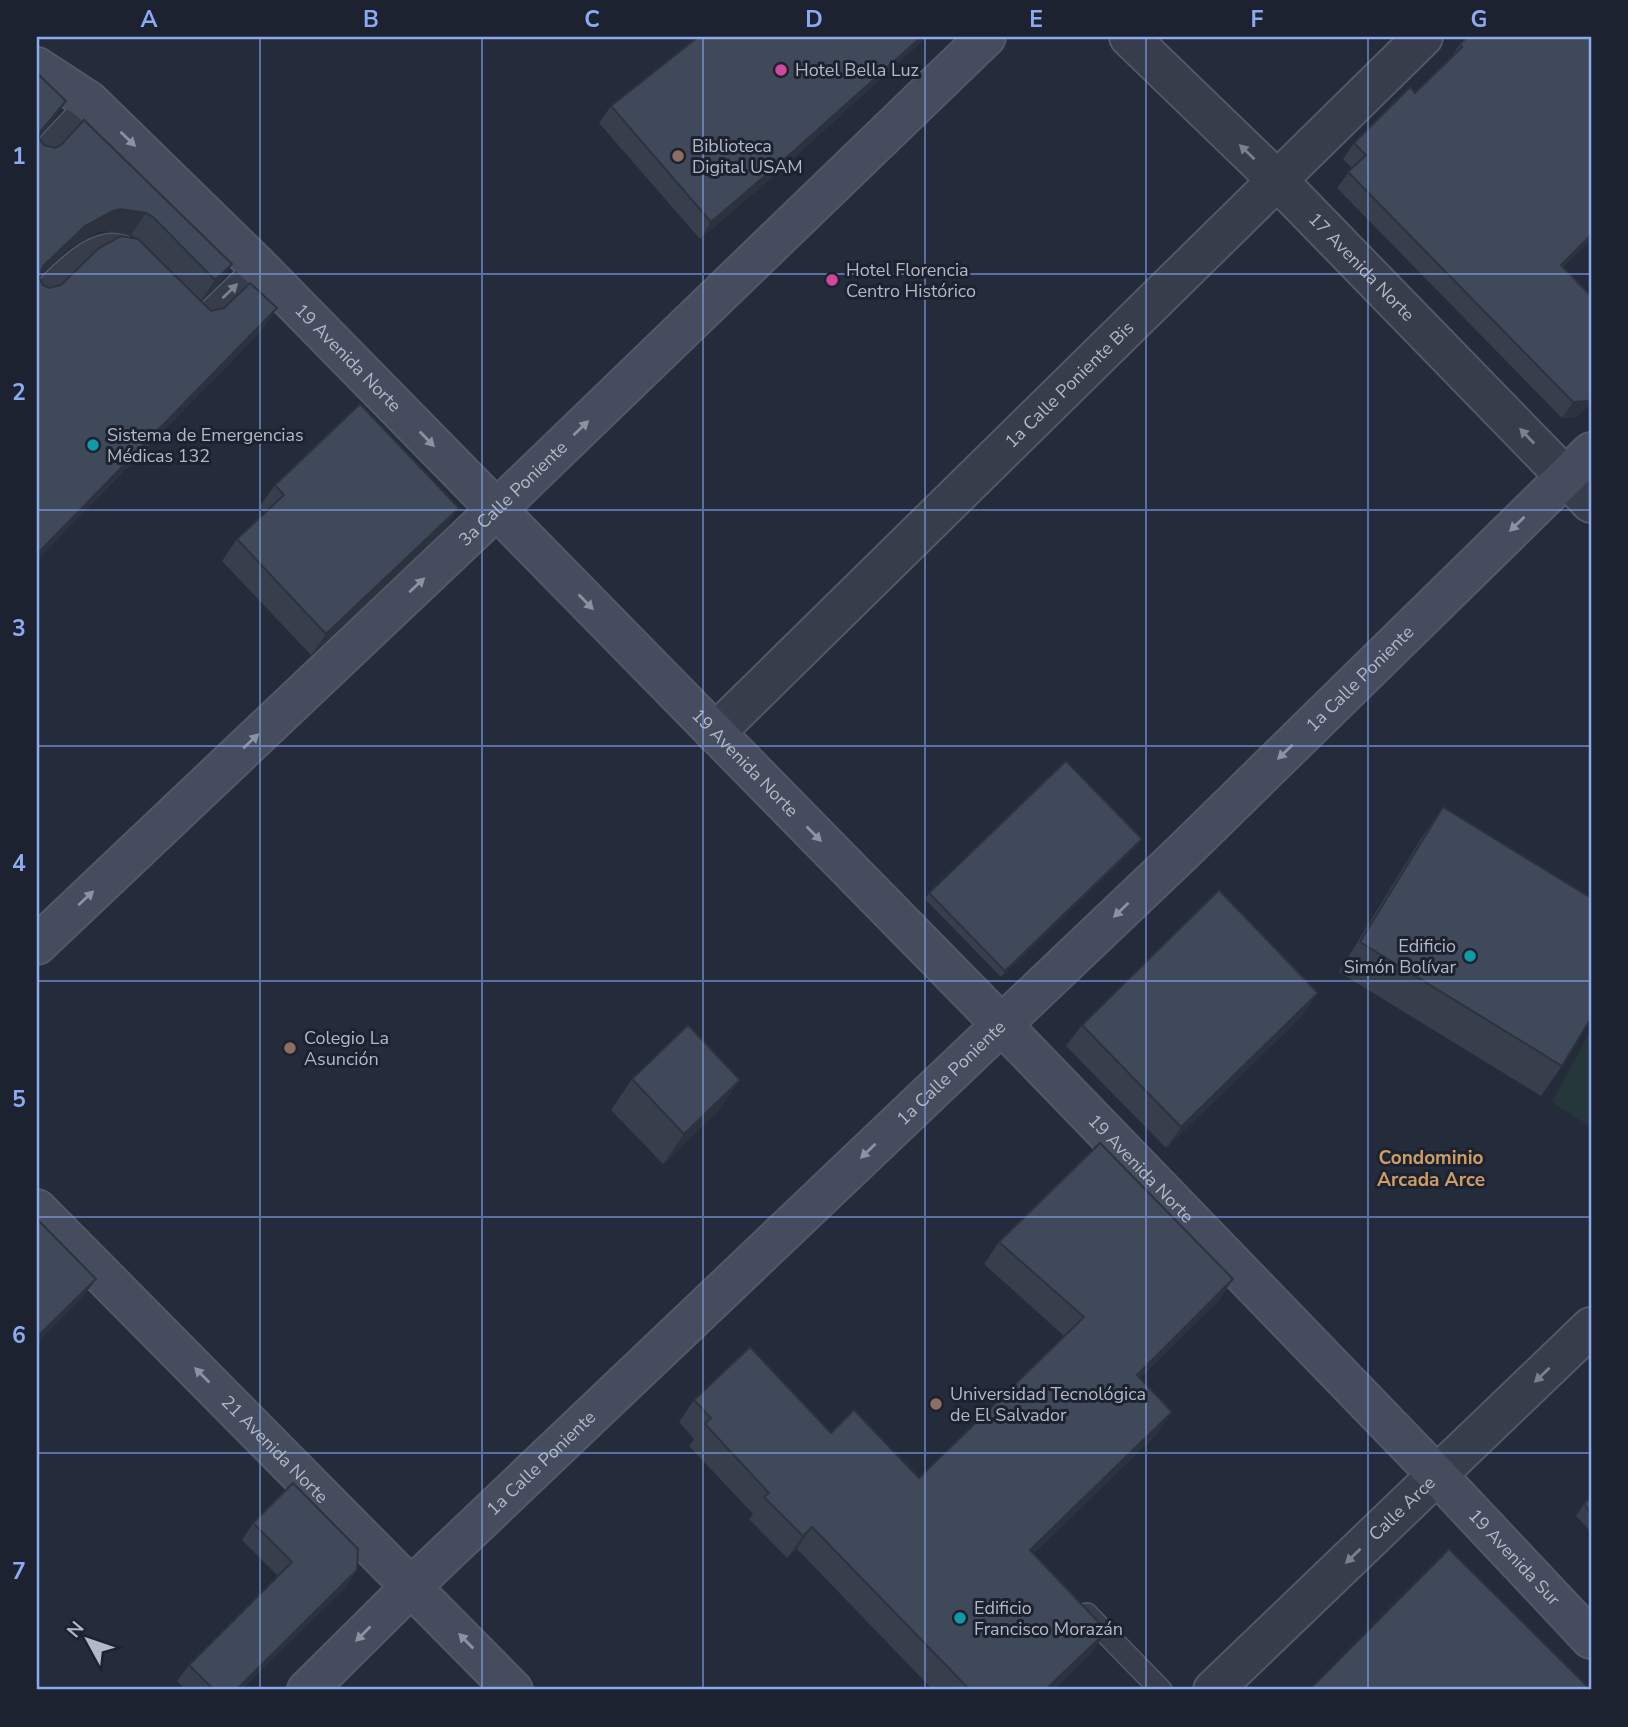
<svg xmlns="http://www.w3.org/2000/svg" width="1628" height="1727" viewBox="0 0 1628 1727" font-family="'Nunito Sans',sans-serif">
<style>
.green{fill:#25373b}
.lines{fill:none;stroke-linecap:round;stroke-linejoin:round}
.lane-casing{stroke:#525865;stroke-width:24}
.street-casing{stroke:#525865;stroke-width:42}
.secondary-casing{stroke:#525865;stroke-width:42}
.lane{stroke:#373d4a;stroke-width:21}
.street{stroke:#373d4a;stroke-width:38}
.secondary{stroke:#454c5d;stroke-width:38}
.wall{fill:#373f4d;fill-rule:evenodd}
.shaded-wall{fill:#2d333e}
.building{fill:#404959;stroke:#2d333e;stroke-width:2}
.oneway{fill:#8c92a1}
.oneway2{fill:#7b818e}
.grid{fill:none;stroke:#8baaf2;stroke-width:2;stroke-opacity:0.55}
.hotel-dot{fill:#d1479c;stroke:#1c222f;stroke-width:2.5}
.education-dot{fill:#8d6e63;stroke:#1c222f;stroke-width:2.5}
.culture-dot{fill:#0f9aa8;stroke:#1c222f;stroke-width:2.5}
.labels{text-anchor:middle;stroke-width:6;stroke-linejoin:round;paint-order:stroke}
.poi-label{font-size:18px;fill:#b2b8c6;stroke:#1c222f;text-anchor:start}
.street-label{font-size:18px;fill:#b2b8c6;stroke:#1c222f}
.neighbourhood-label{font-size:19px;font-weight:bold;fill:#ce9c65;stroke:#1c222f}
.neatline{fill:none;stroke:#8baaf2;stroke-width:2.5}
.grid-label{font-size:23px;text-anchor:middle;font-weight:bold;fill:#8baaf2}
</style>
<rect width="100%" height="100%" fill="#242b3a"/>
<path class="green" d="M1591,1030V1127L1552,1102Z"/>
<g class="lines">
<g class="lane-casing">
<g id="lane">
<path d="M37,157L89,101"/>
<path d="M37,297C58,277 101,225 133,252"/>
<path d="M190,309L200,320L257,265"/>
<path d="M1087,1614L1161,1690"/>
</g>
</g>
<g class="street-casing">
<g id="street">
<path id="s1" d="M1129,37L1278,181L1591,503"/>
<path id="s2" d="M715,733L1423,37"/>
<path id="s3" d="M1213,1690L1591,1327"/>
</g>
</g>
<g class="secondary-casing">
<g id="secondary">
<path id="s4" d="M37,67L89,101L257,265L1001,1024L1437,1475L1591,1639"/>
<path id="s5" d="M37,945L496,510L986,37"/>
<path id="s6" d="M37,1209L513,1690"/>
<path id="s7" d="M307,1690L412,1586L1183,852L1591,452"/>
</g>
</g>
<use href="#lane" class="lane"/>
<use href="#street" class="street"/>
<use href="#secondary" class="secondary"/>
</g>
<g class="wall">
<path d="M1591,37V240L1563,267L1591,296V403L1577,417L1562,418L1337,188L1352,168L1343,159L1354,143L1415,93L1449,60L1460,44Z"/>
<path d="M37,73L51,123L40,136L39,139L44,145L232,264L217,286L201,301L211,311L277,308L262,330L37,560ZM105,231L131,235L138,239L61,285L49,288L43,285L39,278L40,276L69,248L98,232Z"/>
<path d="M611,106L784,167L700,239L599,123Z"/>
<path d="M275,485L459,508L444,530L311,655L222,561L237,539L265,513L259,507Z"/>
<path d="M1443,807L1562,1066L1541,1096L1339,972L1422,837Z"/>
<path d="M1142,839L1138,845L1001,977L925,899L929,893Z"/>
<path d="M1303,1015L1166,1148L1066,1046L1082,1025Z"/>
<path d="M632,1079L719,1110L663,1164L611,1110Z"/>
<path d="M999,1242L1233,1279L1218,1301L1140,1378L1157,1434L1033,1554L1091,1653L1053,1690H933L797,1549L787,1558L749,1519L753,1514L689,1446L694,1439L679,1422L694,1400L831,1433L919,1478L1064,1336L984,1264Z"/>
<path d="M1591,1497V1532L1576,1516L1584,1504Z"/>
<path d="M253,1523L357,1570L346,1587L241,1690H186L177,1681L189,1665L278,1576L242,1540Z"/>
</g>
<g class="shaded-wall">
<path d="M921,37H927L784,167L700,239L711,222Z"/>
<path d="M66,101L51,123L37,139L40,132Z"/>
<path d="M120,209L146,213L131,235L105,231L98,232L69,248L37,279L43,266L85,226L113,211Z"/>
<path d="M1591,235V240L1550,280L1561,265Z"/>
<path d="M232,264L217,286L200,302L215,280Z"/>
<path d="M277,308L262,330L37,560V554Z"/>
<path d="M1591,398V403L1577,417L1562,418L1573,402Z"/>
<path d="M459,508L444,530L311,655L326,634Z"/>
<path d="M1142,839L1138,845L1001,977L1005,971Z"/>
<path d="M1318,993L1303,1015L1166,1148L1181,1127Z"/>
<path d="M740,1080L719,1110L663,1164L684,1134Z"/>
<path d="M96,1279L83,1297L37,1343V1337Z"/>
<path d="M1233,1279L1218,1301L1121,1397L1137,1375Z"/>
<path d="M1172,1412L1157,1434L1014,1572L1030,1550Z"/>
<path d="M812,1527L797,1549L787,1558L803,1536Z"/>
<path d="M357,1570L346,1587L241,1690H236Z"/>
<path d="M1107,1631L1091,1653L1053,1690H1045Z"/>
</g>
<g class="building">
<path d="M698,37H921L795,150L711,222L611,106Z"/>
<path d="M1467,37H1591V235L1561,265L1591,296V398L1588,401L1573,402L1348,172L1366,155L1354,143L1410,87L1415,93L1462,47L1460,44Z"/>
<path d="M37,73L66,101L40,132L39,139L44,145L55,148L61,145L84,120L232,264L215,280L153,217L146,213L120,209L113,211L85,226L43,266L39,278L43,285L49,288L61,285L99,248L121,236L138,239L211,311L224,308L250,283L277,308L37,554Z"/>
<path d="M360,404L459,508L326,634L237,539L284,495L275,485Z"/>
<path d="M1066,761L1142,839L1005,971L929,893Z"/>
<path d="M1443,807L1591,898V1018L1562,1066L1360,942Z"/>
<path d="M1219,890L1318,993L1181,1127L1082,1025Z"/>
<path d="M688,1025L740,1080L684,1134L632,1079Z"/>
<path d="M1100,1143L1233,1279L1137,1375L1172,1412L1030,1550L1107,1631L1045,1690H970L812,1527L803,1536L764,1497L769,1493L705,1424L711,1418L694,1400L750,1347L831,1433L854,1410L919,1478L1084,1317L999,1242Z"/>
<path d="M37,1219L96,1279L37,1337Z"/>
<path d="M293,1483L358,1549L357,1570L236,1690H214L189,1665L292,1562L253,1523Z"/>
<path d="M1591,1497V1513L1584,1504Z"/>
<path d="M1449,1549L1591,1690H1309Z"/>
</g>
<defs><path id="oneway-solid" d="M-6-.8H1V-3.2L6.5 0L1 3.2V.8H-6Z" transform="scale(1.75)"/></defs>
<g class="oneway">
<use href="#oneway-solid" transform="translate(128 139) rotate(44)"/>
<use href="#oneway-solid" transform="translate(581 428) rotate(-44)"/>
<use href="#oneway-solid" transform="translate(427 439) rotate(46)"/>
<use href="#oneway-solid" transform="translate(1517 524) rotate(136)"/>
<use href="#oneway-solid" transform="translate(417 585) rotate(-43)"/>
<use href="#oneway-solid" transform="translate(586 602) rotate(46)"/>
<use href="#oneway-solid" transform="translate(251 741) rotate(-43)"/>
<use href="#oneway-solid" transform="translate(1285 752) rotate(136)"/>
<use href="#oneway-solid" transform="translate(814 834) rotate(45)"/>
<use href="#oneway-solid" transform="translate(86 898) rotate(-43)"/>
<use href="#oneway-solid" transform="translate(1121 910) rotate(136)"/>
<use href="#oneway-solid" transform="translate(868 1151) rotate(136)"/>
<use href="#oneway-solid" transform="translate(202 1375) rotate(-135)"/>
<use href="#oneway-solid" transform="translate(363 1634) rotate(135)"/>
<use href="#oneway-solid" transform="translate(466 1641) rotate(-134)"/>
</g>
<g class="oneway2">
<use href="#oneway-solid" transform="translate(1247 152) rotate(-136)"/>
<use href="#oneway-solid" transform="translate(230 291) rotate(-44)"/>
<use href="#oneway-solid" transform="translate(1527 436) rotate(-134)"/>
<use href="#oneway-solid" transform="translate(1542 1375) rotate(136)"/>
<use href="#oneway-solid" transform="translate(1353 1556) rotate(136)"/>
</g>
<path class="grid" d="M260,37V1690M482,37V1690M703,37V1690M925,37V1690M1146,37V1690M1368,37V1690M37,274H1591M37,510H1591M37,746H1591M37,981H1591M37,1217H1591M37,1453H1591"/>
<g class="hotel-dot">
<circle cx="781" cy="70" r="7"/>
<circle cx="832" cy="280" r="7"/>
</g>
<g class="education-dot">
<circle cx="678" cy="156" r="7"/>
<circle cx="290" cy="1048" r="7"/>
<circle cx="936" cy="1404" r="7"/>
</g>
<g class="culture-dot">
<circle cx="93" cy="445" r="7"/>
<circle cx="1470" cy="956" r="7"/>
<circle cx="960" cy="1618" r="7"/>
</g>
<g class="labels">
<g class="poi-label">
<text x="795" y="76">Hotel Bella Luz</text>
<text x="692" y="152">Biblioteca<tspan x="692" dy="21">Digital USAM</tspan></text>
<text x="846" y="276">Hotel Florencia<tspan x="846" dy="21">Centro Histórico</tspan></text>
<text x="107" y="441">Sistema de Emergencias<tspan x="107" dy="21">Médicas 132</tspan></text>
<text x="1456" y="952" text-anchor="end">Edificio<tspan x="1456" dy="21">Simón Bolívar</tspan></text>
<text x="304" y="1044">Colegio La<tspan x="304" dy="21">Asunción</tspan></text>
<text x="950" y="1400">Universidad Tecnológica<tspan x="950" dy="21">de El Salvador</tspan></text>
<text x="974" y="1614">Edificio<tspan x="974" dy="21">Francisco Morazán</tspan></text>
</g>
<g class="street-label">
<text dy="6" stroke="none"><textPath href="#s1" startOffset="327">17 Avenida Norte</textPath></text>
<text dy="6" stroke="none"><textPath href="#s4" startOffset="427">19 Avenida Norte</textPath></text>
<text dy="6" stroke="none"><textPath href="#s2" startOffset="497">1a Calle Poniente Bis</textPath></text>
<text dy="6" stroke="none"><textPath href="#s5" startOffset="656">3a Calle Poniente</textPath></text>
<text dy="6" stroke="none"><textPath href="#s7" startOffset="1460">1a Calle Poniente</textPath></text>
<text dy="6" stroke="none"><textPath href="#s4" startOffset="994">19 Avenida Norte</textPath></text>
<text dy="6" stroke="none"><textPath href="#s7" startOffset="892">1a Calle Poniente</textPath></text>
<text dy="6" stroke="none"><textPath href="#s4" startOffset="1561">19 Avenida Norte</textPath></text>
<text dy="6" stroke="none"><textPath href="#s6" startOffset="338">21 Avenida Norte</textPath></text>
<text dy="6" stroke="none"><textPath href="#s7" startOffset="326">1a Calle Poniente</textPath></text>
<text dy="6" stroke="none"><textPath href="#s3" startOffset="262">Calle Arce</textPath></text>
<text dy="6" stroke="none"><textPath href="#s4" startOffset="2100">19 Avenida Sur</textPath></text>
</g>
<g class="neighbourhood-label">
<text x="1431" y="1164">Condominio<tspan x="1431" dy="22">Arcada Arce</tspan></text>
</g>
</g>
<rect width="1628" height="1727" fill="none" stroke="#1c222f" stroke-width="77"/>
<g transform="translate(88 1640) rotate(310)" stroke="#1c222f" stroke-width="5" paint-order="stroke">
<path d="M0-5L12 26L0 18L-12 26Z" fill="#b2b8c6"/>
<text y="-10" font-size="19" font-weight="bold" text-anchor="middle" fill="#b2b8c6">N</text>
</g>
<rect x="38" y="38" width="1552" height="1650" class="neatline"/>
<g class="grid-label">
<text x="149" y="27">A</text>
<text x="371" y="27">B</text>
<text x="592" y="27">C</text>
<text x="814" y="27">D</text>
<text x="1036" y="27">E</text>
<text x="1257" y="27">F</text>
<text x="1479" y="27">G</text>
<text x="19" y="164">1</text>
<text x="19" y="400">2</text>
<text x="19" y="636">3</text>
<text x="19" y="871">4</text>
<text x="19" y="1107">5</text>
<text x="19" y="1343">6</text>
<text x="19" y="1579">7</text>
</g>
</svg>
